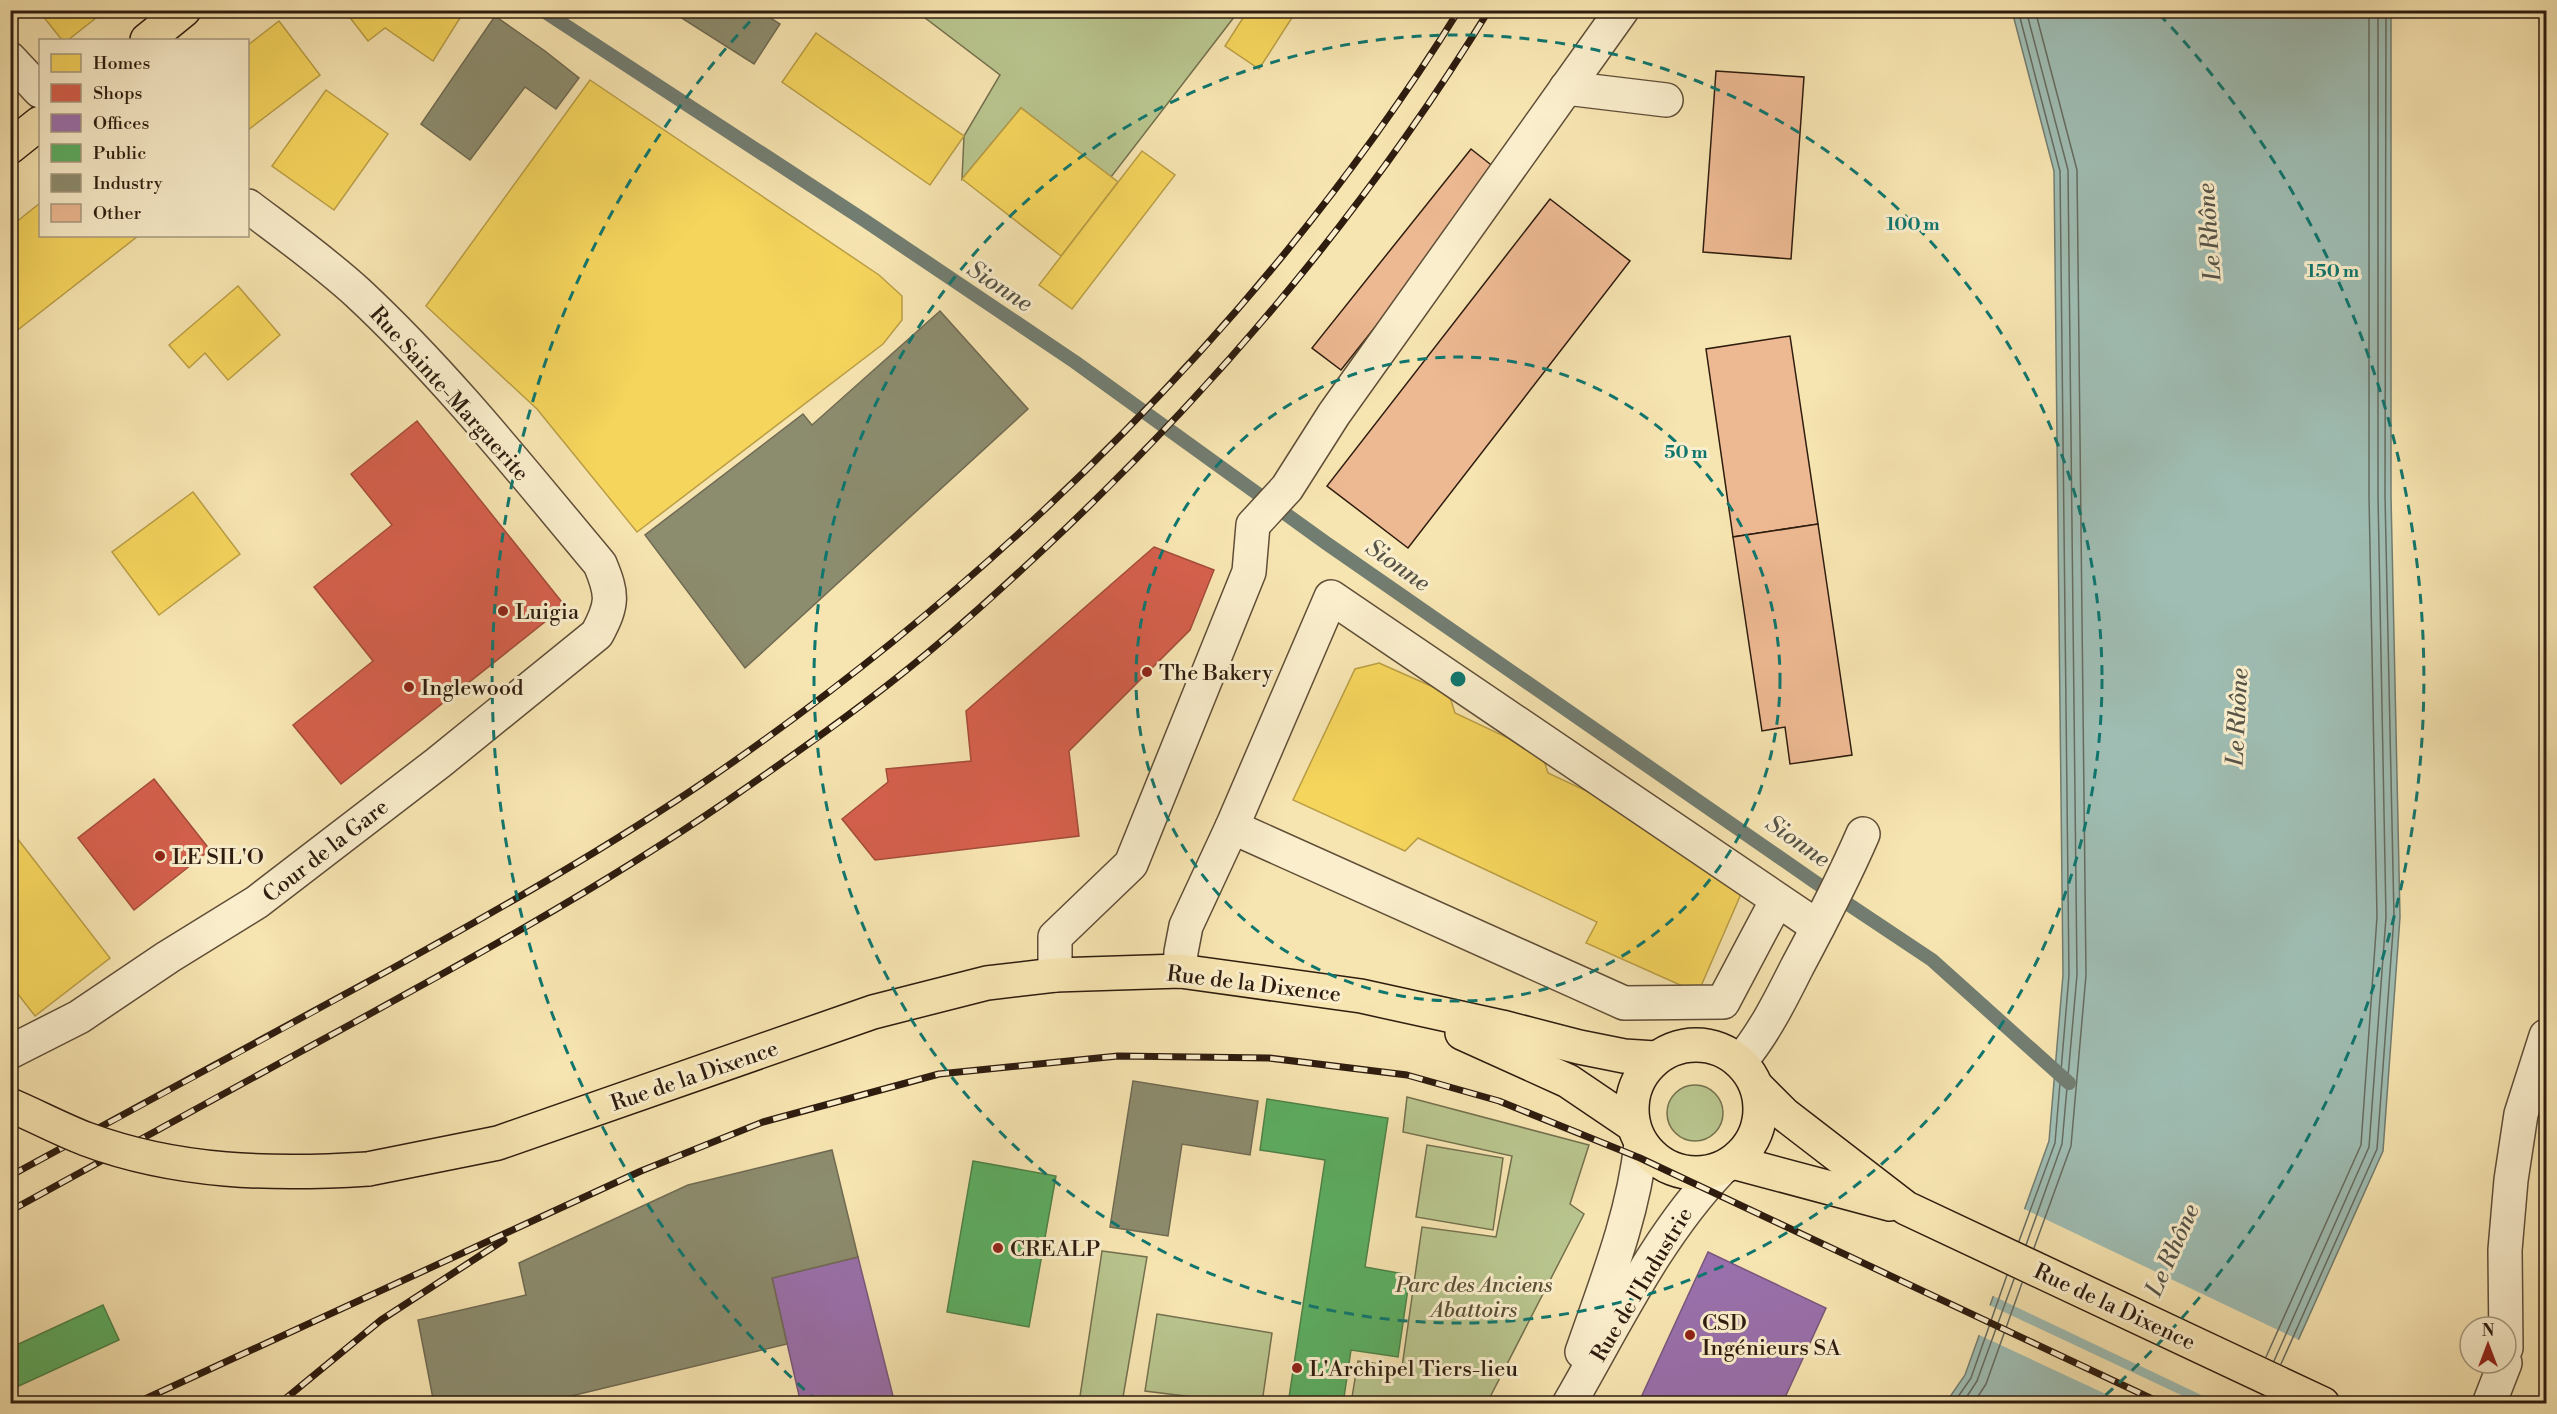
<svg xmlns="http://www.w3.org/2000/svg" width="2557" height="1414" viewBox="0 0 2557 1414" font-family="'Libre Bodoni',serif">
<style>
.green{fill:#b9c58e;stroke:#74704e;stroke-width:1.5}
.water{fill:#9fbdb3;stroke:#727d71;stroke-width:1.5}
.pier{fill:#f7e5b1}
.homes{fill:#f6d55c;stroke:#ba9e45;stroke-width:1.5}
.shops{fill:#d6604d;stroke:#a44c3a;stroke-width:1.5}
.offices{fill:#9970ab;stroke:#79577c;stroke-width:1.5}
.public{fill:#5aae61;stroke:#4d8248;stroke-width:1.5}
.industry{fill:#8c8c6e;stroke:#706a52;stroke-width:1.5}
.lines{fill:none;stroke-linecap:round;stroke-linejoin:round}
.shore{stroke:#666c61;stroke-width:1.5}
.stream{stroke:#727d71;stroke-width:14}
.building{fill:#edb992;stroke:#2e1c0f;stroke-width:1.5}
.minor-casing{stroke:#604e38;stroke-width:36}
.major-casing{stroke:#2e1c0f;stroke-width:36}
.minor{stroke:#faeecc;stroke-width:33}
.major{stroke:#f7e5b1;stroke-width:33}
.rail-casing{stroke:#2e1c0f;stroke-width:7}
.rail{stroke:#faeecc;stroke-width:4.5;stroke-dasharray:14;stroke-linecap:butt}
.major-bridge-casing{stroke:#2e1c0f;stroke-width:36;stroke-linecap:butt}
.major-bridge{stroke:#f7e5b1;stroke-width:33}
.ring{fill:none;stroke:#0f766e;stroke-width:3;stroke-dasharray:10 8}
.poi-dot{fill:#8f2418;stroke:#faeecc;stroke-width:2}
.labels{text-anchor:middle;stroke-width:6;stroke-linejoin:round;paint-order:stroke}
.street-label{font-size:22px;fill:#2e1c0f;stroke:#faeecc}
.poi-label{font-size:22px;fill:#2e1c0f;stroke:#faeecc;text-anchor:start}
.park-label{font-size:22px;font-style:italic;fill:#584f35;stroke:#faeecc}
.water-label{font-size:24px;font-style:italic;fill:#565448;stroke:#faeecc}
.centre{fill:#0f766e;stroke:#faeecc;stroke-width:3}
.ring-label{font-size:18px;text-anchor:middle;font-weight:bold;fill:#0f766e;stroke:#faeecc;stroke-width:6;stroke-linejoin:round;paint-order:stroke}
</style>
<rect width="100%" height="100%" fill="#f7e5b1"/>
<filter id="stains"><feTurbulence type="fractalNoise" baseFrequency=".00333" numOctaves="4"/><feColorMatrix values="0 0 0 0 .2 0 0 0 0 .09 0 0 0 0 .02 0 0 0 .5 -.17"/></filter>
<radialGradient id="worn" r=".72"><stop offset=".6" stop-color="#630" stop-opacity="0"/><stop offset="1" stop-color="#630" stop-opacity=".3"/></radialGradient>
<g class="green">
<path d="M1236,10L1238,12L1111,177L1021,108L962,179L964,136L1000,75L916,11Z"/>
<circle cx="1695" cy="1113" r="28"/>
<path d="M1407,1097L1589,1145L1570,1204L1584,1214L1487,1403H1351L1358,1361L1402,1367L1422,1227L1496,1237L1512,1156L1403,1132Z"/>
<path d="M1427,1145L1503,1158L1493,1230L1416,1217Z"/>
<path d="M1102,1251L1147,1257L1122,1403H1079Z"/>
<path d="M1157,1314L1272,1333L1262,1403H1241L1145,1391Z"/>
</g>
<path class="water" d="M2012,11H2391V496L2400,917L2383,1151L2270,1403L1945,1404L1965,1375L2049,1141L2063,975L2054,171Z"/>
<g class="pier">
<path d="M2022,1208L2301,1341L2273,1404L2218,1403L1991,1295Z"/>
<path d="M1987,1304L2198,1403H2125L1977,1334Z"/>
</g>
<g class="homes">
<path d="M38,10H106L68,40H62Z"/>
<path d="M344,10H465L433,61L385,28L368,41Z"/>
<path d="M1248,10H1297L1259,69L1225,46Z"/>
<path d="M279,21L320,75L248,130V45Z"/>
<path d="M816,33L964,136L930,185L782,82Z"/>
<path d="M590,80L879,275L902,296V320L883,344L637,532L537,409L426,306Z"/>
<path d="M326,90L388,134L334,210L272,166Z"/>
<path d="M1021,108L1118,182L1061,256L962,179Z"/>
<path d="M1142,151L1175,175L1072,309L1039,285Z"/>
<path d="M40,203V236H138L10,336V227Z"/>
<path d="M238,286L280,335L228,380L205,353L189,368L169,345Z"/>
<path d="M193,492L240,554L159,615L112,552Z"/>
<path d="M1379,663L1449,694L1455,713L1542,754L1548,773L1644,818L1657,838L1744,887L1698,993L1586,943L1597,922L1418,838L1405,851L1293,800L1355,669Z"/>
<path d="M10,829L110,958L35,1016L10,984Z"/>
</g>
<g class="shops">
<path d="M417,421L565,606L341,784L293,725L373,661L314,587L392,525L351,474Z"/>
<path d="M1154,547L1214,570L1190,630L1069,751L1079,836L875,860L842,819L888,782L886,769L971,761L966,711Z"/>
<path d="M154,779L210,850L134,910L78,838Z"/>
</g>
<g class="offices">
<path d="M1708,1252L1826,1308L1782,1404H1638Z"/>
<path d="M858,1257L895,1404H801L772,1278Z"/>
</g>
<g class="public">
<path d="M1267,1099L1388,1118L1365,1267L1410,1275L1398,1357L1351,1350L1343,1404H1288L1325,1160L1260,1150Z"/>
<path d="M973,1161L1056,1176L1029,1327L947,1312Z"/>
<path d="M103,1305L119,1340L10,1390V1348Z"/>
</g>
<g class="industry">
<path d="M669,10H758L780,24L754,64Z"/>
<path d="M495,16L545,51L579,78L556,109L525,87L470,160L421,124Z"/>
<path d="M940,311L1028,409L745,668L645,535L803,414L812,425Z"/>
<path d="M1133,1081L1258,1101L1250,1155L1182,1144L1168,1236L1110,1227Z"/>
<path d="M832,1150L858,1257L772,1278L787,1344L538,1404H434L418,1320L526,1295L519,1263L688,1185Z"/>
</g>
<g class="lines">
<g class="shore">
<path d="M2018,10L2060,171L2069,975L2055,1143L2019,1241"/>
<path d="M2026,10L2068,170L2077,975L2062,1144L2026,1245"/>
<path d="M2034,1248L2071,1146L2086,975L2077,170L2035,10"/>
<path d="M2266,1357L2361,1145L2377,917L2369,496V10"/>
<path d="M2274,1361L2369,1147L2386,917L2378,496V10"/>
<path d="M2281,1364L2377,1149L2394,917L2385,496L2386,10"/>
<path d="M1953,1404L1971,1378L2007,1275"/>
<path d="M1962,1404L1977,1381L2014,1279"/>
<path d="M1973,1404L1986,1384L2022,1283"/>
</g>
<path class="stream" d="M542,10L864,220L1075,362L1326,543L1815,882L1932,960L2069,1083"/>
</g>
<g class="building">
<path d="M1716,71L1804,77L1791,259L1703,252Z"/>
<path d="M1471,149L1499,171L1341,370L1312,348Z"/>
<path d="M1550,199L1630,261L1408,548L1327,486Z"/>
<path d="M1790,336L1818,524L1733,537L1706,349Z"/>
<path d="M1818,524L1852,755L1790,764L1785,727L1762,731L1733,537Z"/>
</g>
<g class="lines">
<g class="minor-casing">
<g id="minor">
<path d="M10,59L40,91"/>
<path d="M1566,88L1666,100"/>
<path d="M1777,900L1723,1002L1624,1003L1232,827L1331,597L1818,927"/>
<path d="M1180,971L1181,952L1186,926L1232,827"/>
<path d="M1055,975V937L1131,864L1249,572L1253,525L1287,488L1334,414L1622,10"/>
<path d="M10,1052L79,1017L168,957L257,902L438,763L597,634C613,604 613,595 600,564C522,471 447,376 358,293C323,261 285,234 248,206"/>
<path d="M1740,1062C1764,1033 1780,1001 1797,967C1820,924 1843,880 1863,834"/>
<path d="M2506,1348L2505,1250L2511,1180L2521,1114L2546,1036"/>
<path d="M1582,1352C1606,1283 1633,1216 1641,1144"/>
<path d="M1569,1404C1616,1323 1656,1237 1721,1169"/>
<path d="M2489,1404L2505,1363"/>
</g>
</g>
<g class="major-casing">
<g id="major">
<path d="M147,40L184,10"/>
<path d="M10,147L40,123"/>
<path d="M1462,1033L1568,1081L1633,1125"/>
<circle cx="1696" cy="1109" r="64"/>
<path d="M1757,1087L1784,1114L1906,1208L2323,1404"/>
<path d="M1733,1162L1890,1204"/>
<path d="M368,1169L498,1143L873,1012L987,983L1055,975L1180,971L1361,996L1502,1027L1579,1047L1624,1056L1655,1058"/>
</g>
</g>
<use href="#minor" class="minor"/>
<use href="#major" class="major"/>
<g class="rail-casing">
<g id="rail">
<path d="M10,1176C138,1107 266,1038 393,968C501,908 609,847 710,778C1003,577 1271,313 1459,10"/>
<path d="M10,1211C107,1158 203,1105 300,1052C445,973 590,895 727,801C785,761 844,720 899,676C950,636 998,592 1045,548C1215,389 1367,209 1489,10"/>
<path d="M134,1404L641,1171L763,1122L939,1074L1118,1056L1269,1058L1407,1075L1499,1101L1640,1158L2163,1404"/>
<path d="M279,1404L381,1320L504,1240"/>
</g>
</g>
<use href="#rail" class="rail"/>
<g class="major-bridge-casing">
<path id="major-bridge" d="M10,1105C36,1116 60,1129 86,1139C177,1173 273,1175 368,1169"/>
</g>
<use href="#major-bridge" class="major-bridge"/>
</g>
<g class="ring">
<circle cx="1458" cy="679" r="322"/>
<circle cx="1458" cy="679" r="644"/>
<path d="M818 1402A966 966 0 0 1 757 14M2159 14A966 966 0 0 1 2098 1402"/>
</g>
<g class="poi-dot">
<circle cx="503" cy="611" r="6"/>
<circle cx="1147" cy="672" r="6"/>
<circle cx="409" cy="687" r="6"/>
<circle cx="160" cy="856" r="6"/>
<circle cx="998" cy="1248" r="6"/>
<circle cx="1690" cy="1335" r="6"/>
<circle cx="1297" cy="1368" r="6"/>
</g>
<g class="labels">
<g class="street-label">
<text transform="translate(450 393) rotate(48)" y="8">Rue Sainte-Marguerite</text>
<text transform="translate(325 850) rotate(-38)" y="8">Cour de la Gare</text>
<text transform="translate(1254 983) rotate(7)" y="8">Rue de la Dixence</text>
<text transform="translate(694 1075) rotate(-19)" y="8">Rue de la Dixence</text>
<text transform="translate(1641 1284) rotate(-59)" y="8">Rue de l'Industrie</text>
<text transform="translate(2115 1306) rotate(25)" y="8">Rue de la Dixence</text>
</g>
<g class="poi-label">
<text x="515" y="619">Luigia</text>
<text x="1159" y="680">The Bakery</text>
<text x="421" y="695">Inglewood</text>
<text x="172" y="864">LE SIL'O</text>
<text x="1010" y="1256">CREALP</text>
<text x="1702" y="1330">CSD<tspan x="1702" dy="25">Ingénieurs SA</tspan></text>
<text x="1309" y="1376">L'Archipel Tiers-lieu</text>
</g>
<g class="park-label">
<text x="1474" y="1292">Parc des Anciens<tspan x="1474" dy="25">Abattoirs</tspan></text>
</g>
<g class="water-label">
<text transform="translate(2209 232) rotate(-94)" y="8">Le Rhône</text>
<text transform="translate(1000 286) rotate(33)" y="8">Sionne</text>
<text transform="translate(1398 565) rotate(35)" y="8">Sionne</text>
<text transform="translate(2237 717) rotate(-87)" y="8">Le Rhône</text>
<text transform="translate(1798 841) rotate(35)" y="8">Sionne</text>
<text transform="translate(2172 1250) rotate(-66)" y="8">Le Rhône</text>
</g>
</g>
<circle cx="1458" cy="679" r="9" class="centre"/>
<g class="ring-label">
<text x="1913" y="230">100 m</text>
<text x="2333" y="277">150 m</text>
<text x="1686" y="458">50 m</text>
</g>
<rect width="2557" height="1414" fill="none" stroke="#f7e5b1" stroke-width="36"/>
<rect x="12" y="12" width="2533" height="1390" fill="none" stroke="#2e1c0f" stroke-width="3"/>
<rect x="18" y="18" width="2521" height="1378" fill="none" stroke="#2e1c0f" stroke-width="1.5"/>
<rect x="39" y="39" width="210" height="198" fill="#faeecc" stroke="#a89a80" stroke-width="1.5"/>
<rect x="51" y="54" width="30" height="18" fill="#f6d55c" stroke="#a89a80" stroke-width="1.5"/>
<text x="93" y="69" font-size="18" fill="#2e1c0f">Homes</text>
<rect x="51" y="84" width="30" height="18" fill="#d6604d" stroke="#a89a80" stroke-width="1.5"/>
<text x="93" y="99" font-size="18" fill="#2e1c0f">Shops</text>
<rect x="51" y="114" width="30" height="18" fill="#9970ab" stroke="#a89a80" stroke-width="1.5"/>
<text x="93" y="129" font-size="18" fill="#2e1c0f">Offices</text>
<rect x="51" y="144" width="30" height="18" fill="#5aae61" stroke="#a89a80" stroke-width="1.5"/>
<text x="93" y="159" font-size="18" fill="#2e1c0f">Public</text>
<rect x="51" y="174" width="30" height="18" fill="#8c8c6e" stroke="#a89a80" stroke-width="1.5"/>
<text x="93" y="189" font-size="18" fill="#2e1c0f">Industry</text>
<rect x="51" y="204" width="30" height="18" fill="#edb992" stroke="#a89a80" stroke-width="1.5"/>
<text x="93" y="219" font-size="18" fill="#2e1c0f">Other</text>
<g transform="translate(2488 1345)"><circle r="28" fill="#faeecc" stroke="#a89a80" stroke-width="1.5"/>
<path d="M0-4.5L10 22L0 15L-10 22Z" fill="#8f2418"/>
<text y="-9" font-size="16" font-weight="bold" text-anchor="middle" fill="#2e1c0f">N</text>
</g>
<rect width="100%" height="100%" filter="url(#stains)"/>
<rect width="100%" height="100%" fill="url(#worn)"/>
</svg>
